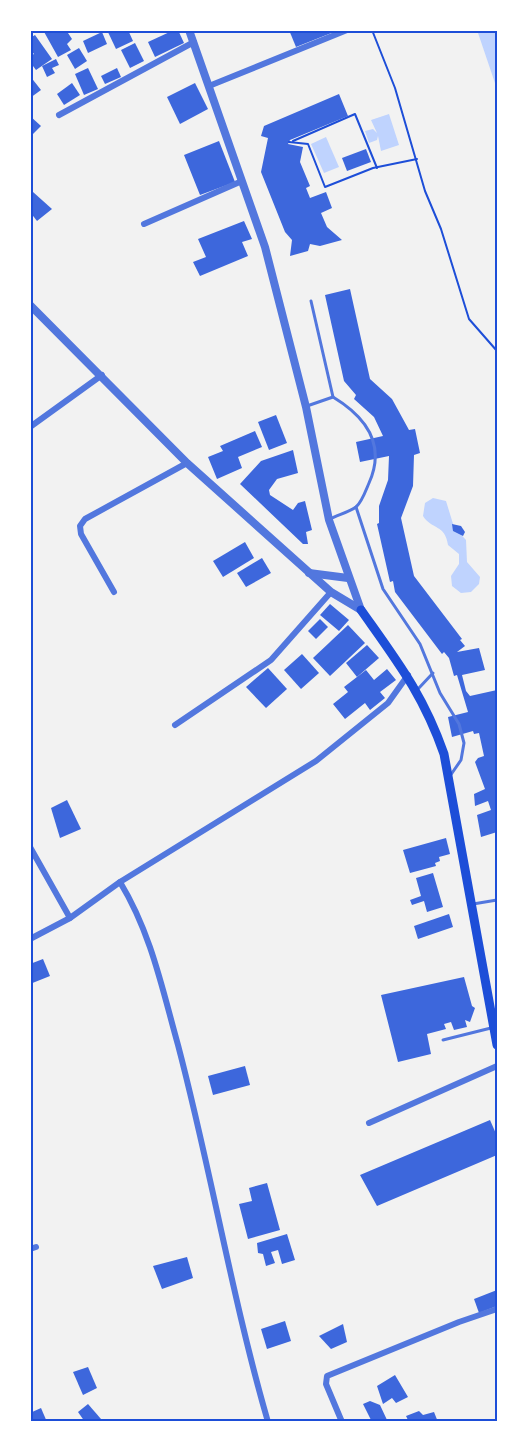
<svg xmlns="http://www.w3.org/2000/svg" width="527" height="1452" viewBox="0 0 527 1452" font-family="Lato,sans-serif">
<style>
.water{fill:#bfd3fe}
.building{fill:#3d67dc}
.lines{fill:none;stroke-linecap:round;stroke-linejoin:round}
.path{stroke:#1d4ed8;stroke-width:2}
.service{stroke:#5277de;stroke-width:3}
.minor{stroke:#5277de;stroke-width:6}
.tertiary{stroke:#5277de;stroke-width:8}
.primary{stroke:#1d4ed8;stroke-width:9}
.neatline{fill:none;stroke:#1d4ed8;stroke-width:2}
</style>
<rect width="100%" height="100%" fill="#f2f2f2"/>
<g class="water">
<path d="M477,30H497V89Z"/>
<path d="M389,114L399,145L381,151L378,136L377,140L369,143L365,131L373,129L377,133L371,120Z"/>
<path d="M326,137L339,167L324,173L311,144Z"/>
<path d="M433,498L446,501L454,527L466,540L467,562L480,577L479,584L471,592L461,593L452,586L451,576L459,564V554L448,545C445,524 432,530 423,516L425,503Z"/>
</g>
<g class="building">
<path d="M43,30H66L72,39L67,44L71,50L58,57Z"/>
<path d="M107,30H128L133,41L116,49Z"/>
<path d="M174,30H178L184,43L155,57L148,42Z"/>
<path d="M289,30H339L296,47Z"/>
<path d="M102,32L107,44L88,53L83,41Z"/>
<path d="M35,35L52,59L36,70L30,62V56L34,54L30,49V38Z"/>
<path d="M135,43L144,61L130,68L121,50Z"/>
<path d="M79,48L87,61L75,69L67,55Z"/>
<path d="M56,59L59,65L52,68L55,73L47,77L42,66Z"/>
<path d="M88,68L98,89L84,95L75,74Z"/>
<path d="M117,68L121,77L105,84L101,76Z"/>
<path d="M30,76L41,90L30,98Z"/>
<path d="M72,83L80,95L64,105L57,94Z"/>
<path d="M195,83L208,109L180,124L167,97Z"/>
<path d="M339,94L348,116L290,140L288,144L303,147L300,162L310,186L306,188L310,198L326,192L332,208L321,213L327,227L342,240L320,246L310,244L308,251L290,256L292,240L285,232L261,172L268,138L261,136L264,126Z"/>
<path d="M30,116L41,126L30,137Z"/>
<path d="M219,141L235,182L200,195L184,155Z"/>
<path d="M366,149L371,162L347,171L342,158Z"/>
<path d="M33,192L52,209L37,221L30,212V194Z"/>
<path d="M244,221L252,239L242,242L248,256L200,276L193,262L206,257L198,239Z"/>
<path d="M350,289L370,379L392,399L409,430L415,429L420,453L414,455L413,486L401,518L414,576L462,639L460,640L465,646L457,652L479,648L485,670L462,675L466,691L470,696L497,690V832L481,837L477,815L491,810L488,801L475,806L474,794L485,789L475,762L478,758L484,756L479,733L474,734L473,731L452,737L448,717L468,712L457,675L454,676L449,658L444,652L442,654L395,592L393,581L390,582L377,524L379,523V506L388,480L389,456L360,462L356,442L383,436L374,417L354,399L356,395L344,381L325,295Z"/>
<path d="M276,415L287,443L269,450L258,422Z"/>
<path d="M255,431L262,447L238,457L242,468L217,479L208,457L223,451L220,446Z"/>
<path d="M293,450L298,473L277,479L269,490L270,495L293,510L298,503L305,501L312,530L306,532L308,544H303L240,484L261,461Z"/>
<path d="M452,524L461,526L465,532L463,536L453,531Z"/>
<path d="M245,542L254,558L223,577L213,561Z"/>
<path d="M262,558L271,573L246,587L237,573Z"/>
<path d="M330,604L349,620L339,631L320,615Z"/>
<path d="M320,619L328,627L316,639L308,631Z"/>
<path d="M348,625L365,643L330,676L313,658Z"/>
<path d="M367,645L379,658L357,677L346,663Z"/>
<path d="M302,654L319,673L301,689L284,670Z"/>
<path d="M268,668L287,689L266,708L246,687Z"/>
<path d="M387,669L396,680L380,692L385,698L370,710L365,703L345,719L333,704L348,692L344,687L366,670L374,680Z"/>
<path d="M67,800L81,829L60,838L51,808Z"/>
<path d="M446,838L450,854L439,857L440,861L435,863L436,866L410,873L403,850Z"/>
<path d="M433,873L443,907L427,912L424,901L412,905L410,900L421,896L416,878Z"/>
<path d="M449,914L453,927L418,939L414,926Z"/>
<path d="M43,959L50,976L30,984V964Z"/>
<path d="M464,977L472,1006L475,1008L470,1022L465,1020L467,1027L454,1030L451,1022L444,1024L446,1029L427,1034L431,1054L398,1062L381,995Z"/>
<path d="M245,1066L250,1085L213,1095L208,1076Z"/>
<path d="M490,1120L497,1136L495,1138L497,1155L377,1206L360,1175Z"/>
<path d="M267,1183L280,1230L248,1239L239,1204L252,1201L249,1188Z"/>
<path d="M287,1234L295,1260L282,1264L278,1250L271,1252L275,1263L266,1266L263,1254L258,1253L257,1243Z"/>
<path d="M187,1257L193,1278L162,1289L153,1266Z"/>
<path d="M497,1290V1306L479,1313L474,1299Z"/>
<path d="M285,1321L291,1341L267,1349L261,1329Z"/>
<path d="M343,1324L347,1342L331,1349L319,1336Z"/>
<path d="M88,1367L97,1388L83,1395L73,1372Z"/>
<path d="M395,1375L408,1397L396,1403L392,1398L383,1404L377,1386Z"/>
<path d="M370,1401L380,1405L387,1420L372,1422L363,1404Z"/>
<path d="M88,1404L101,1419L98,1422H85L78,1412Z"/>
<path d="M41,1408L47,1422H30V1413Z"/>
<path d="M419,1411L423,1415L434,1412L438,1422H409L406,1416Z"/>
</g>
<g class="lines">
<g class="path">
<path d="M372,30L395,88L425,191L441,229L469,319L497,351"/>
<path d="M293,141L355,114L377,168"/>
<path d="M289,142L308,144L325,187L373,168L417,159"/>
</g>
<g class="service">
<path d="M311,301L333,397"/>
<path d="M307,406L333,397C366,417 386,445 369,483C366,490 362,502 356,507C349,512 338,515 330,519"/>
<path d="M356,507L383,589L420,644L440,693L459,724L464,743L461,760L450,776"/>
<path d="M418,689L433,673"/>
<path d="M497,858V859"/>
<path d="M473,904L497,900"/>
<path d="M443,1040L491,1028"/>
</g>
<g class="minor">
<path d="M209,86L347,30"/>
<path d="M59,115L194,42"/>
<path d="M144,224L242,181"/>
<path d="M30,427L102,375"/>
<path d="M114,592L81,534L80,526L85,519L187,463"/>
<path d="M175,725L271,660L331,592"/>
<path d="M30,847L70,918"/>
<path d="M120,882C151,933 162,988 178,1045C211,1170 232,1298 268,1422"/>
<path d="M30,939L70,918L120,882L316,761L388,703L408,675"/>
<path d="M369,1123L497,1066"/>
<path d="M30,1249L36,1247"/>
<path d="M342,1422L326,1384L327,1376L459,1322L497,1309"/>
</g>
<g class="tertiary">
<path d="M189,30L265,247L306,407L329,520L361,610"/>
<path d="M30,305L187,463L331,592L361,610"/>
<path d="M309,573L348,578"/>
</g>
<path class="primary" d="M361,610C397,661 423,694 444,754L497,1045"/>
</g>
<rect width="527" height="1452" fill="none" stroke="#ffffff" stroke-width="63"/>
<rect x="32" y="32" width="464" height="1388" class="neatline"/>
</svg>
